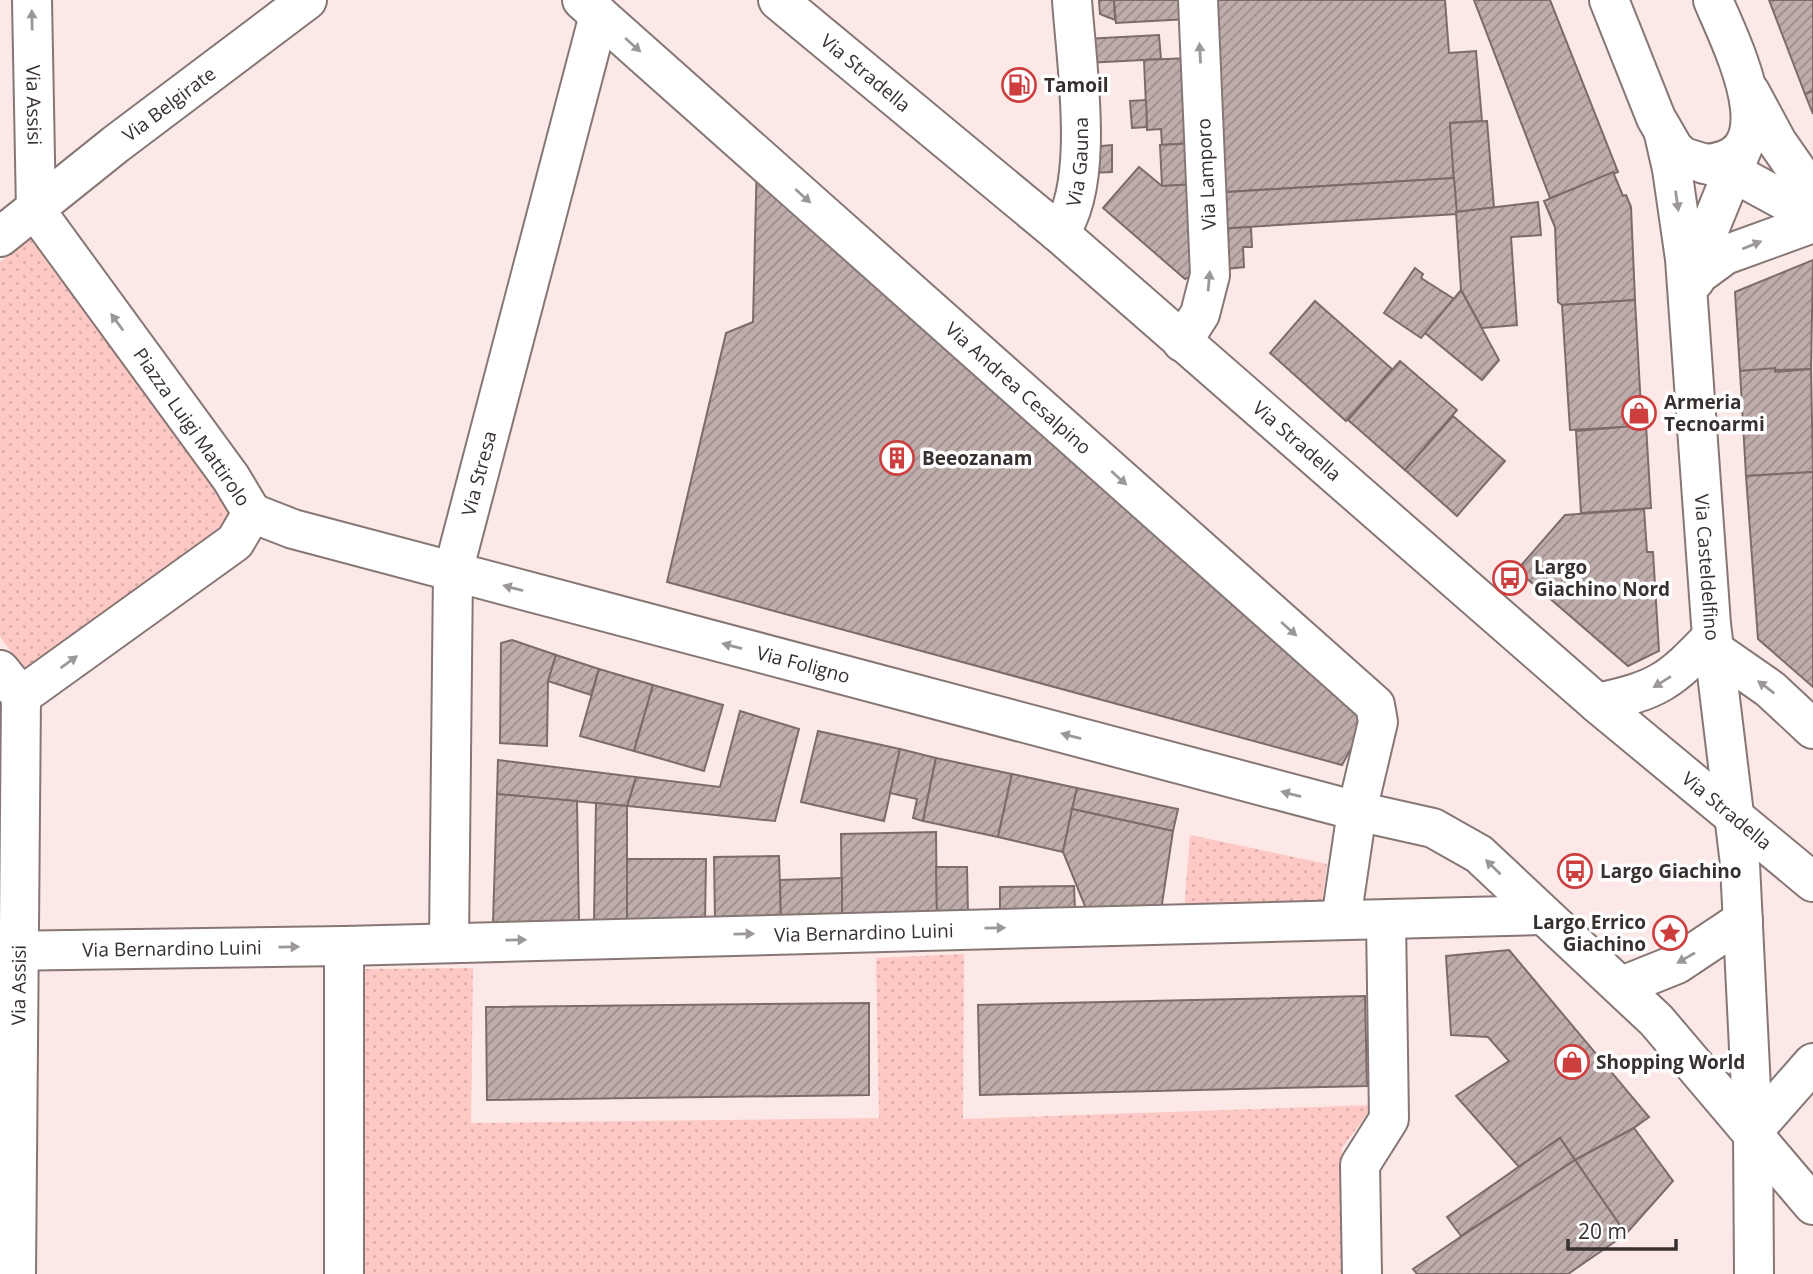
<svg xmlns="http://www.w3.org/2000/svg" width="1813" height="1274" viewBox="0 0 1813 1274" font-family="'Open Sans',sans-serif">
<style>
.green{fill:url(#green-dots)}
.building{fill:url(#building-hatch);stroke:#7b6c6a;stroke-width:2}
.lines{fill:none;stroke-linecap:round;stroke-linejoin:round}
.minor-casing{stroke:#867775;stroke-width:42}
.minor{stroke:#fff;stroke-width:38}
.oneway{fill:#9b9897}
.labels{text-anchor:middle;stroke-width:7;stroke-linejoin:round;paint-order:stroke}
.street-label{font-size:19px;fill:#37302f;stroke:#fff}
.poi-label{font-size:19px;font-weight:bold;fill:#37302f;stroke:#fff;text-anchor:start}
</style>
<defs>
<pattern id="green-dots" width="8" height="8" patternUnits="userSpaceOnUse" patternTransform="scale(1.75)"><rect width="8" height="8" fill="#fec9c4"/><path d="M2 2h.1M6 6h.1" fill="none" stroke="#daada9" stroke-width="1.8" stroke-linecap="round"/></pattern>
<pattern id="building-hatch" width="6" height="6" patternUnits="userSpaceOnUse" patternTransform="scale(1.75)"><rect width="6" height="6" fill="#beadab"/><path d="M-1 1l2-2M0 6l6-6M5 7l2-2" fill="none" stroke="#9b8d8c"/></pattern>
</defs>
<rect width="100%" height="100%" fill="#fbe8e7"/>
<g class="green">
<path d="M30,239L253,518L28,675L0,637V262Z"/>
<path d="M1190,835L1327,864L1322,902L1184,911Z"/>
<path d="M964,954L963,1119L1374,1105L1342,1148L1344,1274H365V969L473,968L471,1123L879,1118L876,958Z"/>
</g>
<g class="building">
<path d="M1099,0H1114L1115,20L1100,14Z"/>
<path d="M1114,0H1187L1188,19L1116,23Z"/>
<path d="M1213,0H1445L1449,53L1476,51L1482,121L1450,123L1454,178L1225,192Z"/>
<path d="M1474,0H1550L1618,172L1550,198Z"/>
<path d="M1769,0H1813V91L1805,94Z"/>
<path d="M1159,35L1161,59L1086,63L1085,39Z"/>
<path d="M1190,58L1195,143L1162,145L1161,129L1147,130L1144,60Z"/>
<path d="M1813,91V114L1805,94Z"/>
<path d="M1146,100L1147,127L1132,128L1130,101Z"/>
<path d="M1487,121L1494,208L1456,212L1450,123Z"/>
<path d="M1197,143L1198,184L1162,186L1160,145Z"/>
<path d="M1112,145V172L1090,173L1089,147Z"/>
<path d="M757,156L1375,705L1342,765L667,582L726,333L753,322Z"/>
<path d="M1139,167L1162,186L1198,184L1203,270L1185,279L1103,208Z"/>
<path d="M1613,172L1623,196L1626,195L1631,207L1635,300L1562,305L1558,302L1555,227L1544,201Z"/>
<path d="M1454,178L1457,214L1215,229L1213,193Z"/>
<path d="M1538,202L1541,235L1511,237L1517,325L1482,328L1461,290L1456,212Z"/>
<path d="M1251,227L1252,247H1243L1244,267L1218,270L1215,229Z"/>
<path d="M1813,260L1811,369L1740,371L1735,292Z"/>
<path d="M1415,268L1423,274L1421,278L1454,299L1421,338L1384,313Z"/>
<path d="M1461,290L1499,360L1482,380L1425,333Z"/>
<path d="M1635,300L1642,426L1570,430L1562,305Z"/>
<path d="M1315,301L1392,369L1346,421L1270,353Z"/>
<path d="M1400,361L1457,410L1405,470L1348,420Z"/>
<path d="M1775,368V372L1811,369L1813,472L1746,476L1740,371Z"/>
<path d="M1453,416L1505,461L1457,516L1405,470Z"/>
<path d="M1646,425L1651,508L1581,513L1576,431Z"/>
<path d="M1813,472V687L1758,639L1746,476Z"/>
<path d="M1644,509L1647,552H1653L1659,651L1628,666L1517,570L1565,515Z"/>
<path d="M512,640L556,655L548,681L547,746L500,743L501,643Z"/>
<path d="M556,655L599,669L591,695L548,681Z"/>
<path d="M599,669L653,685L634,751L580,736Z"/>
<path d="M653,685L723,705L704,771L634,751Z"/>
<path d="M740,711L799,729L775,821L627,806L636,777L720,787Z"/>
<path d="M818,731L900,749L884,821L801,802Z"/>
<path d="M900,749L936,758L923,821L913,818L917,799L890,793Z"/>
<path d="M936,758L1012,774L998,837L923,821Z"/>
<path d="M498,760L636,777L627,806L497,794Z"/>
<path d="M1012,774L1077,788L1063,852L998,837Z"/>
<path d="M1077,788L1178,809L1173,831L1072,809Z"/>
<path d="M497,794L577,801L579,922L493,923Z"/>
<path d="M596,803L627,806V922L594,921Z"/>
<path d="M1072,809L1173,831L1160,917L1089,916L1063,852Z"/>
<path d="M936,832L937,915L842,917L841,834Z"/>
<path d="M779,856L781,919L715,921L714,857Z"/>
<path d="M627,859H706L705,923L627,922Z"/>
<path d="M936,867H967L968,915H937Z"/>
<path d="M842,878V917L781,919L780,880Z"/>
<path d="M1074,886L1075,910L1000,912V887Z"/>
<path d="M1509,950L1649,1117L1634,1128L1575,1160L1560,1138L1519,1167L1456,1096L1509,1061L1488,1037L1451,1035L1446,956Z"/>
<path d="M1365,996L1367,1086L980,1095L978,1005Z"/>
<path d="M869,1003V1095L487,1100L486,1007Z"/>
<path d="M1634,1128L1673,1181L1626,1234L1575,1160Z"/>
<path d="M1560,1138L1575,1160L1461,1236L1447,1217Z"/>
<path d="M1575,1160L1626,1234L1568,1274H1417L1413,1269Z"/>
</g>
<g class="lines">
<g class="minor-casing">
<g id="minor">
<path id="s1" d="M32,0L36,211"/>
<path id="s2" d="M582,0L1375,705L1378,722L1357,811L1341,920"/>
<path id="s3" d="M778,0L1059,233L1597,703L1813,882"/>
<path d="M1609,0L1656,118L1674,149L1683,157L1732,172L1813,216"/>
<path d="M1750,92L1777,142L1813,194"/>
<path id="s4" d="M1664,134L1672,169L1685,259L1711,624L1740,864L1753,1131L1754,1274"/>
<path d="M1704,164C1793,160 1730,42 1713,0"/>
<path id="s5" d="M1059,233C1096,186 1076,61 1072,0"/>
<path id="s6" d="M0,237L116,144L307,0"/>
<path d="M1695,277L1725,255L1813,223"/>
<path d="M1695,280L1711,225L1742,149"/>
<path d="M1182,342L1200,314L1210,275L1198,0"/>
<path id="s7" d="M252,513L293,529L1357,811L1433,828L1479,854L1656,1020L1813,1205"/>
<path d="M1714,650L1770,689L1813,729"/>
<path d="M0,670L21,696L235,542L252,513L231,478L36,211"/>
<path d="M1597,703C1658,690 1669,682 1712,637"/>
<path id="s8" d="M449,942L453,572L599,15"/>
<path id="s9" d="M0,951L344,946L1542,915"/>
<path d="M1622,986L1677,964L1743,920"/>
<path d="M1753,1131L1813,1063"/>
<path id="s10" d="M16,1274L21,696"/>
<path d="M344,1274V946"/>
<path d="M1362,1274L1360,1165L1389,1119L1386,920"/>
</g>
</g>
<use href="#minor" class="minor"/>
</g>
<defs><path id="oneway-solid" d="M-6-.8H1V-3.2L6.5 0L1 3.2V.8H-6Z" transform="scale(1.75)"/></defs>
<g class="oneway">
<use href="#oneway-solid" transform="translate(32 20) rotate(-91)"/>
<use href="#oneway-solid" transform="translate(633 45) rotate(42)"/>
<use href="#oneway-solid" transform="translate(1200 53) rotate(-93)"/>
<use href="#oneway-solid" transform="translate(803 196) rotate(42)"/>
<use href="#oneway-solid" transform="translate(1677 201) rotate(82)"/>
<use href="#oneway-solid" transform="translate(1752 245) rotate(-22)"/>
<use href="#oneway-solid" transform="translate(1209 281) rotate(-85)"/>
<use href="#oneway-solid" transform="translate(117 322) rotate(-126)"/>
<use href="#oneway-solid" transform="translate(1119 478) rotate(42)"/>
<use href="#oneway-solid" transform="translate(513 588) rotate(-165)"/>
<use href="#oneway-solid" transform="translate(1289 629) rotate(42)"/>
<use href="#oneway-solid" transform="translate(732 646) rotate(-165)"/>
<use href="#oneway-solid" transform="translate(69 662) rotate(-36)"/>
<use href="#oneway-solid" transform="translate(1662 682) rotate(148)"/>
<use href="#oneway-solid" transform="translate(1766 687) rotate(-143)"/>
<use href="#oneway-solid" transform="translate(1071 736) rotate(-165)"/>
<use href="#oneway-solid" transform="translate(1291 794) rotate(-165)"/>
<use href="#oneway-solid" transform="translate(1493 867) rotate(-136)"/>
<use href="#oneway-solid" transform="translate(995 928) rotate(-1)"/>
<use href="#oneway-solid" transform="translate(744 934) rotate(-1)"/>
<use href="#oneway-solid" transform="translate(516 940) rotate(-1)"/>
<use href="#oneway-solid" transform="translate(289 947) rotate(-1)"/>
<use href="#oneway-solid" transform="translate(1686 958) rotate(150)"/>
</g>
<defs>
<g id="fuel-ring" transform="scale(1.75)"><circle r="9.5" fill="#fff" stroke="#cd3e3f" stroke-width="1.5"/><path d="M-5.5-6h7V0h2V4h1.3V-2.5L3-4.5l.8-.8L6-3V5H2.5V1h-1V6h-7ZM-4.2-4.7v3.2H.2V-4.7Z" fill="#cd3e3f"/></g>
<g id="shop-ring" transform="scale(1.75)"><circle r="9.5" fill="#fff" stroke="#cd3e3f" stroke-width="1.5"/><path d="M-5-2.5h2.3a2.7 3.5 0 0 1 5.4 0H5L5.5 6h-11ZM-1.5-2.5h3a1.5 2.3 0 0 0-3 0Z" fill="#cd3e3f"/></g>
<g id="building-ring" transform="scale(1.75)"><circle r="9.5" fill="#fff" stroke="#cd3e3f" stroke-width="1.5"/><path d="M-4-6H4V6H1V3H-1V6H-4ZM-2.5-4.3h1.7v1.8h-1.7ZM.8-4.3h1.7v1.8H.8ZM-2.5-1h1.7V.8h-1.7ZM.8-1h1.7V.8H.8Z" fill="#cd3e3f"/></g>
<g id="bus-ring" transform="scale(1.75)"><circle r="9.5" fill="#fff" stroke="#cd3e3f" stroke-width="1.5"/><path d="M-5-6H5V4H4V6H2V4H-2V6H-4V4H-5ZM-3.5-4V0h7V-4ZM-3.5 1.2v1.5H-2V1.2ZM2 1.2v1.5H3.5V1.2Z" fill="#cd3e3f"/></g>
<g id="sight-ring" transform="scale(1.75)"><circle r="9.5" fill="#fff" stroke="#cd3e3f" stroke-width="1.5"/><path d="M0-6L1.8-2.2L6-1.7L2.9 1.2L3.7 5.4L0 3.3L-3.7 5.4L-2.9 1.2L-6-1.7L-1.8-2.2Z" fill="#cd3e3f"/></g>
</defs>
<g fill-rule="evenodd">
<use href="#fuel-ring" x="1019" y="85"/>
<use href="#shop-ring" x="1639" y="413"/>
<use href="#building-ring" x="897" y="458"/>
<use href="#bus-ring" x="1510" y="578"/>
<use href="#bus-ring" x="1575" y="871"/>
<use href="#sight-ring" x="1670" y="933"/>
<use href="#shop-ring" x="1572" y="1062"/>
</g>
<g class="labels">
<g class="street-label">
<text dy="7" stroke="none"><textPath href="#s3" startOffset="114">Via Stradella</textPath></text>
<text dy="7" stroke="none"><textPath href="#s6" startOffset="215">Via Belgirate</textPath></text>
<text dy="7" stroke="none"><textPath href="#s1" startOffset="105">Via Assisi</textPath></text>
<text dy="7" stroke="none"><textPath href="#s5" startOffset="75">Via Gauna</textPath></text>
<text transform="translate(1206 174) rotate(-93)" y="7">Via Lamporo</text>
<text dy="7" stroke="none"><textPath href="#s2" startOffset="584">Via Andrea Cesalpino</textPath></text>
<text transform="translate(192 427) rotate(55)" y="7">Piazza Luigi Mattirolo</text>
<text dy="7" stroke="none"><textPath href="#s3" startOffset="681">Via Stradella</textPath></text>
<text dy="7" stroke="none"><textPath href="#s8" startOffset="472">Via Stresa</textPath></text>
<text dy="7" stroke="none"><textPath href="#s4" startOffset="436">Via Casteldelfino</textPath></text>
<text dy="7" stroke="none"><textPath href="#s7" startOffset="572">Via Foligno</textPath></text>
<text dy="7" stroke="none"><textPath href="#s3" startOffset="1248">Via Stradella</textPath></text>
<text dy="7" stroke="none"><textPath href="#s9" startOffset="864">Via Bernardino Luini</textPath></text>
<text dy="7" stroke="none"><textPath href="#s9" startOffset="172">Via Bernardino Luini</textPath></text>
<text dy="7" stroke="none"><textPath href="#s10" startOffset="289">Via Assisi</textPath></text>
</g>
<g class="poi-label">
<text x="1044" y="92">Tamoil</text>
<text x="1664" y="409">Armeria<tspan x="1664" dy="22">Tecnoarmi</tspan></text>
<text x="922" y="465">Beeozanam</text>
<text x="1534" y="574">Largo<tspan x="1534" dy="22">Giachino Nord</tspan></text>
<text x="1600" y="878">Largo Giachino</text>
<text x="1646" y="929" text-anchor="end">Largo Errico<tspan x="1646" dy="22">Giachino</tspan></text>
<text x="1596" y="1069">Shopping World</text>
</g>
</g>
<path d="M1568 1239v10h108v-10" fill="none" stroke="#37302f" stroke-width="3.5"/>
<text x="1578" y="1239" font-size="21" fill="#37302f" stroke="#ffffff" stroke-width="5" paint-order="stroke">20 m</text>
</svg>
